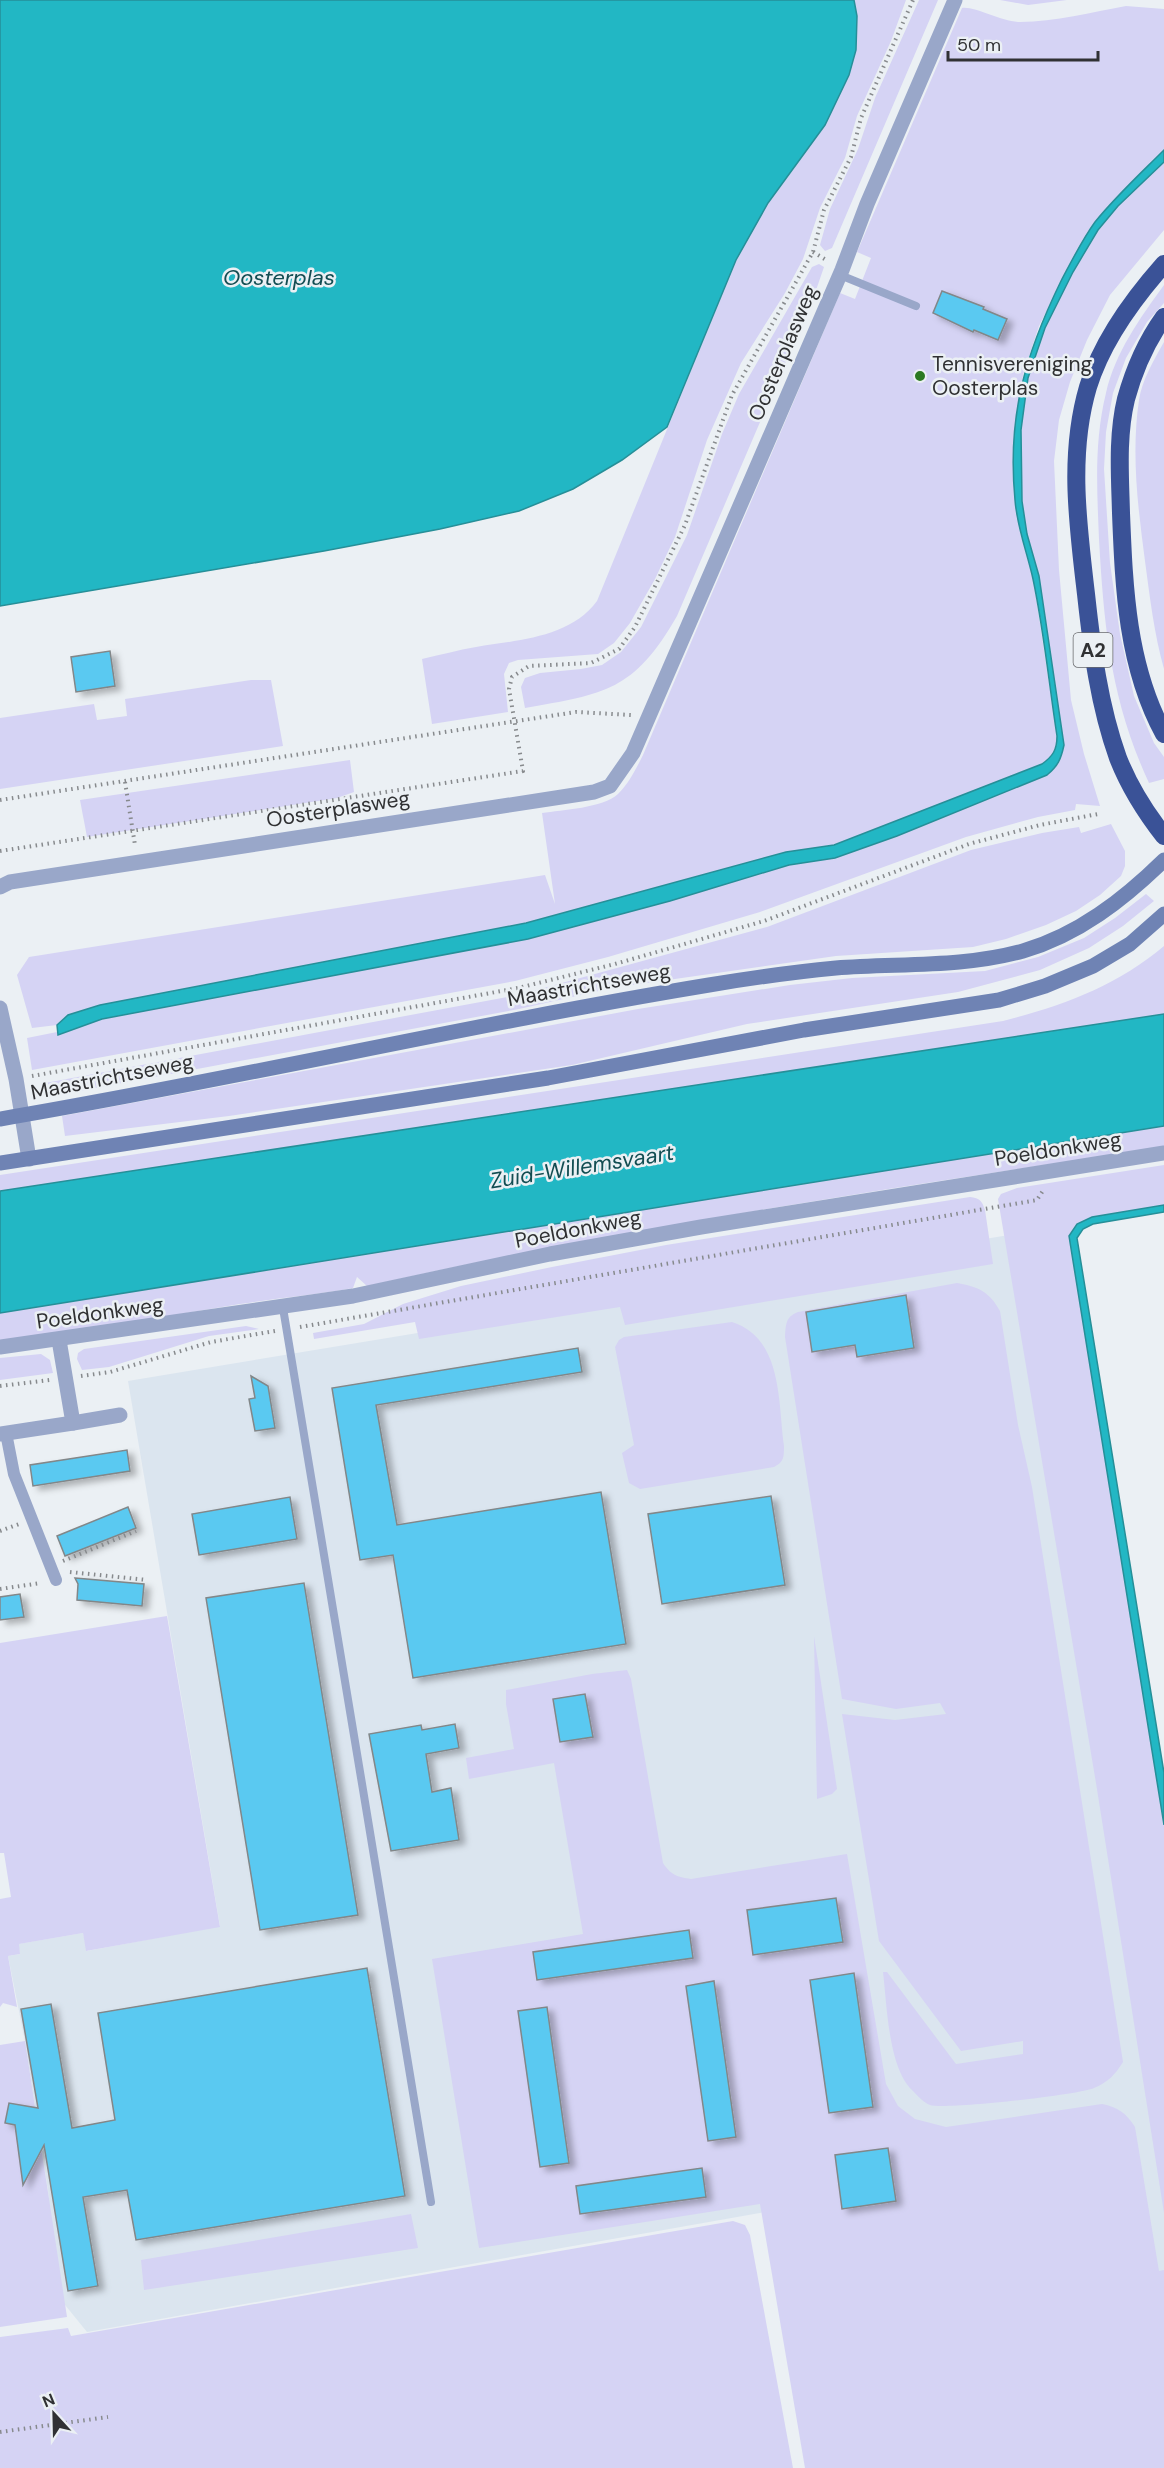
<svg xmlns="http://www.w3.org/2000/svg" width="1164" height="2468" viewBox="0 0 1164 2468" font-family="'DM Sans',sans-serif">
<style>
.built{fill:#dbe5ef}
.green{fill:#d5d3f4}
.water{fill:#22b7c4;stroke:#268f98;stroke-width:1.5}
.building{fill:#5ac9f1;stroke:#828789;stroke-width:1.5;filter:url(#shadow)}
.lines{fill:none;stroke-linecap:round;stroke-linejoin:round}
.path{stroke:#878a8d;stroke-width:4;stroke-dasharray:1.5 4.5;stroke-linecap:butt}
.service{stroke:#99a7c9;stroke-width:8}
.pedestrian{stroke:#99a7c9;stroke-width:12}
.minor{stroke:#99a7c9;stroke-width:15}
.tertiary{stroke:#99a7c9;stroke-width:15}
.secondary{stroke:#6f83b4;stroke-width:15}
.motorway{stroke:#3a5297;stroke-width:18}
.poi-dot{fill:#2b7921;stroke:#ebf0f4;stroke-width:2}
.labels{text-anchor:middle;stroke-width:5;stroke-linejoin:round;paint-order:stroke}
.shield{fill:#ebf0f4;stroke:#686a6d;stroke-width:1.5}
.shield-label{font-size:20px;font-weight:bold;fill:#303133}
.street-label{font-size:21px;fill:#303133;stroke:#ebf0f4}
.poi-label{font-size:21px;fill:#303133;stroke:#ebf0f4;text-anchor:start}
.water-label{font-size:22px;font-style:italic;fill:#124d52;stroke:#ebf0f4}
</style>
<defs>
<filter id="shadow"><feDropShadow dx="6" dy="4" stdDeviation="3" flood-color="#0004"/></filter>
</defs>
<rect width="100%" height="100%" fill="#ebf0f4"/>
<path class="built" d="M1069,1225L1164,1807V2468L765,2212L87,2332L57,2295L48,2191L25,2041L8,1956L20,1954L18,1944L83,1933L87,1951L220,1926L128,1381Z"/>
<g class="green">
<path d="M854,0H906L891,41L857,116L845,158L820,208L803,259L785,293L741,363L707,440L675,537L655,579L630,623L614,643L598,654L518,660L509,663L504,674L508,712L432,724L422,659C440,655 458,650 476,647C517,640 570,638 597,601L736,260L768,203L793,170L856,50L857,16Z"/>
<path d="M919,0H938L832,248L825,251L820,245L830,209L858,149L875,98Z"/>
<path d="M1000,0H1067L1028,5Z"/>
<path d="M1126,6L1164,9V150L1114,200L1068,269L1039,326L1023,375L1013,468L1015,501L1021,536L1033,577L1057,736C1057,750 1053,756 1042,764L834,845L786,852L526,923L100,1005L68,1015L57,1025L32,1028L17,975L29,957L545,875L555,904L542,813C562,810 603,808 618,794C629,783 636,769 643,755L840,293L855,299L871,258L857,252L962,8C975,6 1002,22 1020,22C1055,22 1092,12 1126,6Z"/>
<path d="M1164,162V230L1110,295L1087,340L1070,382L1059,420L1054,461L1059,570L1071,700L1084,754L1100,806L1076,804L1075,810L1038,817L966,837L760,912L608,957L515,981L32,1070L27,1038L57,1032L58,1035L102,1019L528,939L670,901L789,865L835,858L897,836L1047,775L1055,768L1064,745L1039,576L1027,534L1022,501L1021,430L1028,378L1045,328L1073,272L1098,230L1118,206Z"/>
<path d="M819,264L824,267L814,296L677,616C634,691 605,694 525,708L521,687L525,678L540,673L581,669L602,665L621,652L641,627L687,535L722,434L739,394L812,267Z"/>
<path d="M1164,285V303L1147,322L1126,358L1113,393L1106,432L1104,469L1110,563L1120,634L1134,696L1154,743L1164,757V779L1149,783C1111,701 1104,628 1099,539C1097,489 1094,442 1106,393C1115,353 1140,318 1164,285Z"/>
<path d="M1164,342V669C1154,633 1150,598 1145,561C1138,508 1131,454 1139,400C1142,380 1154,360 1164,342Z"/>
<path d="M251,680H271L283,746L0,789V718L94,704L97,720L127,716L125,699Z"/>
<path d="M350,760L354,792L337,798L87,837L80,800Z"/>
<path d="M1111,824L1125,851V866L1121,876L1100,895L1076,911L1046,925L1006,939L973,947L836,956L612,988L519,1009L74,1092H51L40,1084L518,995L767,927L971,850L1042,833L1079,827L1081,833Z"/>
<path d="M1146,894L1154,901L1123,926L1089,948L1040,970L958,992L747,1024L572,1065L229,1116L65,1136L62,1116L638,1009L790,985L852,978L985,971L1038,957L1084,938L1115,918Z"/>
<path d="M1164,946V1014L0,1191V1175L1003,1021C1062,1006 1117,986 1164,946Z"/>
<path d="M1164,1126V1147C898,1187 630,1227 367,1286L357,1277L353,1288C316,1295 278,1298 240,1304C160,1317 81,1332 0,1340V1313Z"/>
<path d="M1164,1165V1205L1092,1217L1069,1236L1164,1825V2213L1096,1783L998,1199L1001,1194L1017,1188Z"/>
<path d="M970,1197C980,1198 982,1201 985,1210L993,1264L625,1325L620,1307L419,1339L415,1322L314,1339L313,1333L364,1324L403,1304L461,1286L552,1267L666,1245Z"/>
<path d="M957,1283C978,1287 989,1291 1000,1311L1018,1425L1032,1487L1123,2062C1115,2075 1108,2082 1094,2088C1079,2095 944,2110 930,2105C924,2103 917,2095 912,2090C888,2067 887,2004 883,1972H887L956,2064L1023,2054V2041L961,2051L879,1941L842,1714L895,1720L946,1714L940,1703L896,1709L842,1699L785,1337C786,1325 785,1317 798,1312Z"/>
<path d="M732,1322C783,1338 778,1403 784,1446C784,1457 784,1462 774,1467L640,1489L629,1483L622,1453L634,1445L615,1347L619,1340L624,1337Z"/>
<path d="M246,1326L259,1329L209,1336L109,1367L82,1370L77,1359L78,1353L84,1349Z"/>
<path d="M41,1354L50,1360L53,1373L0,1380V1358Z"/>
<path d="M167,1616L220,1927L86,1951L83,1933L19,1944L20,1954L8,1956L17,2007L3,2003L0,2007V1899L11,1897L4,1853H0V1643Z"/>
<path d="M814,1636L837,1789L832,1794L817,1799Z"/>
<path d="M627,1670L631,1679L663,1863C671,1875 677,1877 691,1879L847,1854L886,2084L898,2106L915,2119L946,2127L1102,2104C1118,2107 1126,2113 1135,2127L1159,2271L1164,2270V2468H805L760,2204L479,2248L432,1959L583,1934L554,1763L469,1779L466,1758L514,1749L506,1704V1690L592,1674Z"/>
<path d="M25,2041L67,2317L0,2327V2045Z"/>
<path d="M411,2214L418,2248L144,2290L141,2260Z"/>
<path d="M733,2221L745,2225L750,2235L793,2468H0V2337L68,2328L71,2336Z"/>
</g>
<g class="water">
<path d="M0,0H854L857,16L856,50L849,75L825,125L768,203L736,260L667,427L622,460L573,489L519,511L440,529L324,551L0,606Z"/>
<path d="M1164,150V162L1118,206L1098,230L1073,272L1045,328L1028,378L1021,430L1022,501L1027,534L1039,576L1064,745C1061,759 1058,766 1047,775L897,836L835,858L789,865L670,901L528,939L102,1019L58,1035L57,1025L68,1015L100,1005L526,923L786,852L834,845L1042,764C1053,756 1057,750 1057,736C1049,684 1044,631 1033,579C1027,552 1017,527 1015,500C1007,416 1025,355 1061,281C1071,262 1082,240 1095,222C1116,196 1140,174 1164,150Z"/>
<path d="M1164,1014V1126L0,1313V1191Z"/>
<path d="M1164,1205V1212L1093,1224L1083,1229L1077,1238L1164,1773V1825L1069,1236L1077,1224L1092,1217Z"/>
</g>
<g class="building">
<path d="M942,291L984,307L983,309L1007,319L998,340L974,330L973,332L933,313Z"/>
<path d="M110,651L115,686L76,692L71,657Z"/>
<path d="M906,1295L914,1348L857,1357L855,1345L812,1352L806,1312Z"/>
<path d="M578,1348L582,1372L376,1405L397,1525L601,1492L626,1644L413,1678L393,1555L360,1560L332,1388Z"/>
<path d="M251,1376L268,1386L275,1428L255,1431L249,1399L255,1398Z"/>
<path d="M127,1450L130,1471L33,1486L30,1465Z"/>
<path d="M771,1496L785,1585L662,1604L648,1514Z"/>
<path d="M290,1497L297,1539L199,1555L192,1514Z"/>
<path d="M128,1507L136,1528L65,1556L57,1536Z"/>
<path d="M75,1578L144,1584L142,1606L77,1600L78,1584Z"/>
<path d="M304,1583L358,1915L260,1930L206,1598Z"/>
<path d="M20,1594L24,1617L0,1620V1597Z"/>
<path d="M585,1694L593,1737L560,1742L553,1699Z"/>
<path d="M455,1724L459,1748L426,1754L432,1792L451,1788L459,1840L391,1851L369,1734L421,1725L422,1730Z"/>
<path d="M836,1898L843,1942L753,1955L747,1910Z"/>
<path d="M689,1930L693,1958L537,1980L533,1952Z"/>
<path d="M367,1968L405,2196L136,2240L127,2190L83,2197L98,2286L68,2291L44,2145L23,2185L15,2125L5,2123L9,2103L38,2108L21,2009L51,2004L72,2128L115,2120L98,2013Z"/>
<path d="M854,1973L873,2107L829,2113L810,1980Z"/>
<path d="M714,1981L736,2137L708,2141L686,1986Z"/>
<path d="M547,2007L569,2163L540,2167L518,2011Z"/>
<path d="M888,2148L896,2201L842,2209L835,2155Z"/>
<path d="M702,2168L706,2197L580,2214L576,2186Z"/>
</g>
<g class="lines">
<g class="path">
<path d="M813,252L828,261"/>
<path d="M125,782L135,845"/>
<path d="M0,800L576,712L631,715"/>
<path d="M0,851L523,771L509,689L512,677L529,666L591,663L619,649L635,627L685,525L732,395L813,252L824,210L851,157L861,118L913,0"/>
<path d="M32,1076L518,988L615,964L764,921L969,844L1040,825L1098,814"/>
<path d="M300,1327L1037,1200L1044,1189"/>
<path d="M81,1376L110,1372L211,1342L275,1331"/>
<path d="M0,1386L50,1380"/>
<path d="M0,1531L19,1524"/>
<path d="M63,1561L136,1531"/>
<path d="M70,1572L147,1580"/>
<path d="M0,1589L41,1583"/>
<path d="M0,2432L108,2417"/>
</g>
<g class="service">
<path d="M840,275L916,306"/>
<path d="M283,1308C335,1606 380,1904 431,2202"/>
</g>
<path class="pedestrian" d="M6,1433L14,1474L56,1580"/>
<g class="minor">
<path d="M0,887L10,882L594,792L610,786L633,753L842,270L867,204L955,0"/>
<path d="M0,1008L16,1079L29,1159"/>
<path d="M73,1423L120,1415"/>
<path d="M0,1434L73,1423L59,1340"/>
</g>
<path class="tertiary" d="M0,1347L353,1296L550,1254L701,1227L1164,1153"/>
<g class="secondary">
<path d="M0,1119C237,1079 472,1024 709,985C751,978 794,972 836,968C898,963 962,968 1023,951C1078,935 1123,900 1164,860"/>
<path d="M0,1163L548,1078L804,1030L999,1000L1045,986L1093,966L1130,944L1164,914"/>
</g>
<g class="motorway">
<path d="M1164,264C1133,299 1102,341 1088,387C1068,455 1078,525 1086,594C1092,649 1099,705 1118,758C1129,786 1146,813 1164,836"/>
<path d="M1164,317C1146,342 1134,370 1126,399C1117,436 1120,475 1121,513C1124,589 1127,666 1164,734"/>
</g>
</g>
<circle class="poi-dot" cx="920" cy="376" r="6"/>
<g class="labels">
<rect class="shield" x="1073.5" y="633" width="39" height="34" rx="4.5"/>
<g class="shield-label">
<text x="1093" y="657">A2</text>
</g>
<g class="street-label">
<text transform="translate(783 353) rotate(-67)" y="7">Oosterplasweg</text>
<text transform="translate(338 809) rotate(-9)" y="7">Oosterplasweg</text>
<text transform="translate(589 985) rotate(-10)" y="7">Maastrichtseweg</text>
<text transform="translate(112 1077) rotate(-11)" y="7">Maastrichtseweg</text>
<text transform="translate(1058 1149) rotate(-9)" y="7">Poeldonkweg</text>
<text transform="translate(578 1229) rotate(-11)" y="7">Poeldonkweg</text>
<text transform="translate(100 1313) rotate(-8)" y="7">Poeldonkweg</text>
</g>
<g class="poi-label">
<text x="932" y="371">Tennisvereniging<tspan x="932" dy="24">Oosterplas</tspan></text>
</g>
<g class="water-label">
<text x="279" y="285">Oosterplas</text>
<text transform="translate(582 1166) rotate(-9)" y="8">Zuid-Willemsvaart</text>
</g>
</g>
<g transform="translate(54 2414) rotate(338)" stroke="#ebf0f4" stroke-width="4.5" paint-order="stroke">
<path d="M0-4.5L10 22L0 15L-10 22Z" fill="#303133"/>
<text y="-9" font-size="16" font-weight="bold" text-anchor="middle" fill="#303133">N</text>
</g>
<path d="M948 51v9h150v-9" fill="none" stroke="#303133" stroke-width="3"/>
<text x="957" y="51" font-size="18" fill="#303133" stroke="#ebf0f4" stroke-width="4.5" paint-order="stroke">50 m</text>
</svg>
